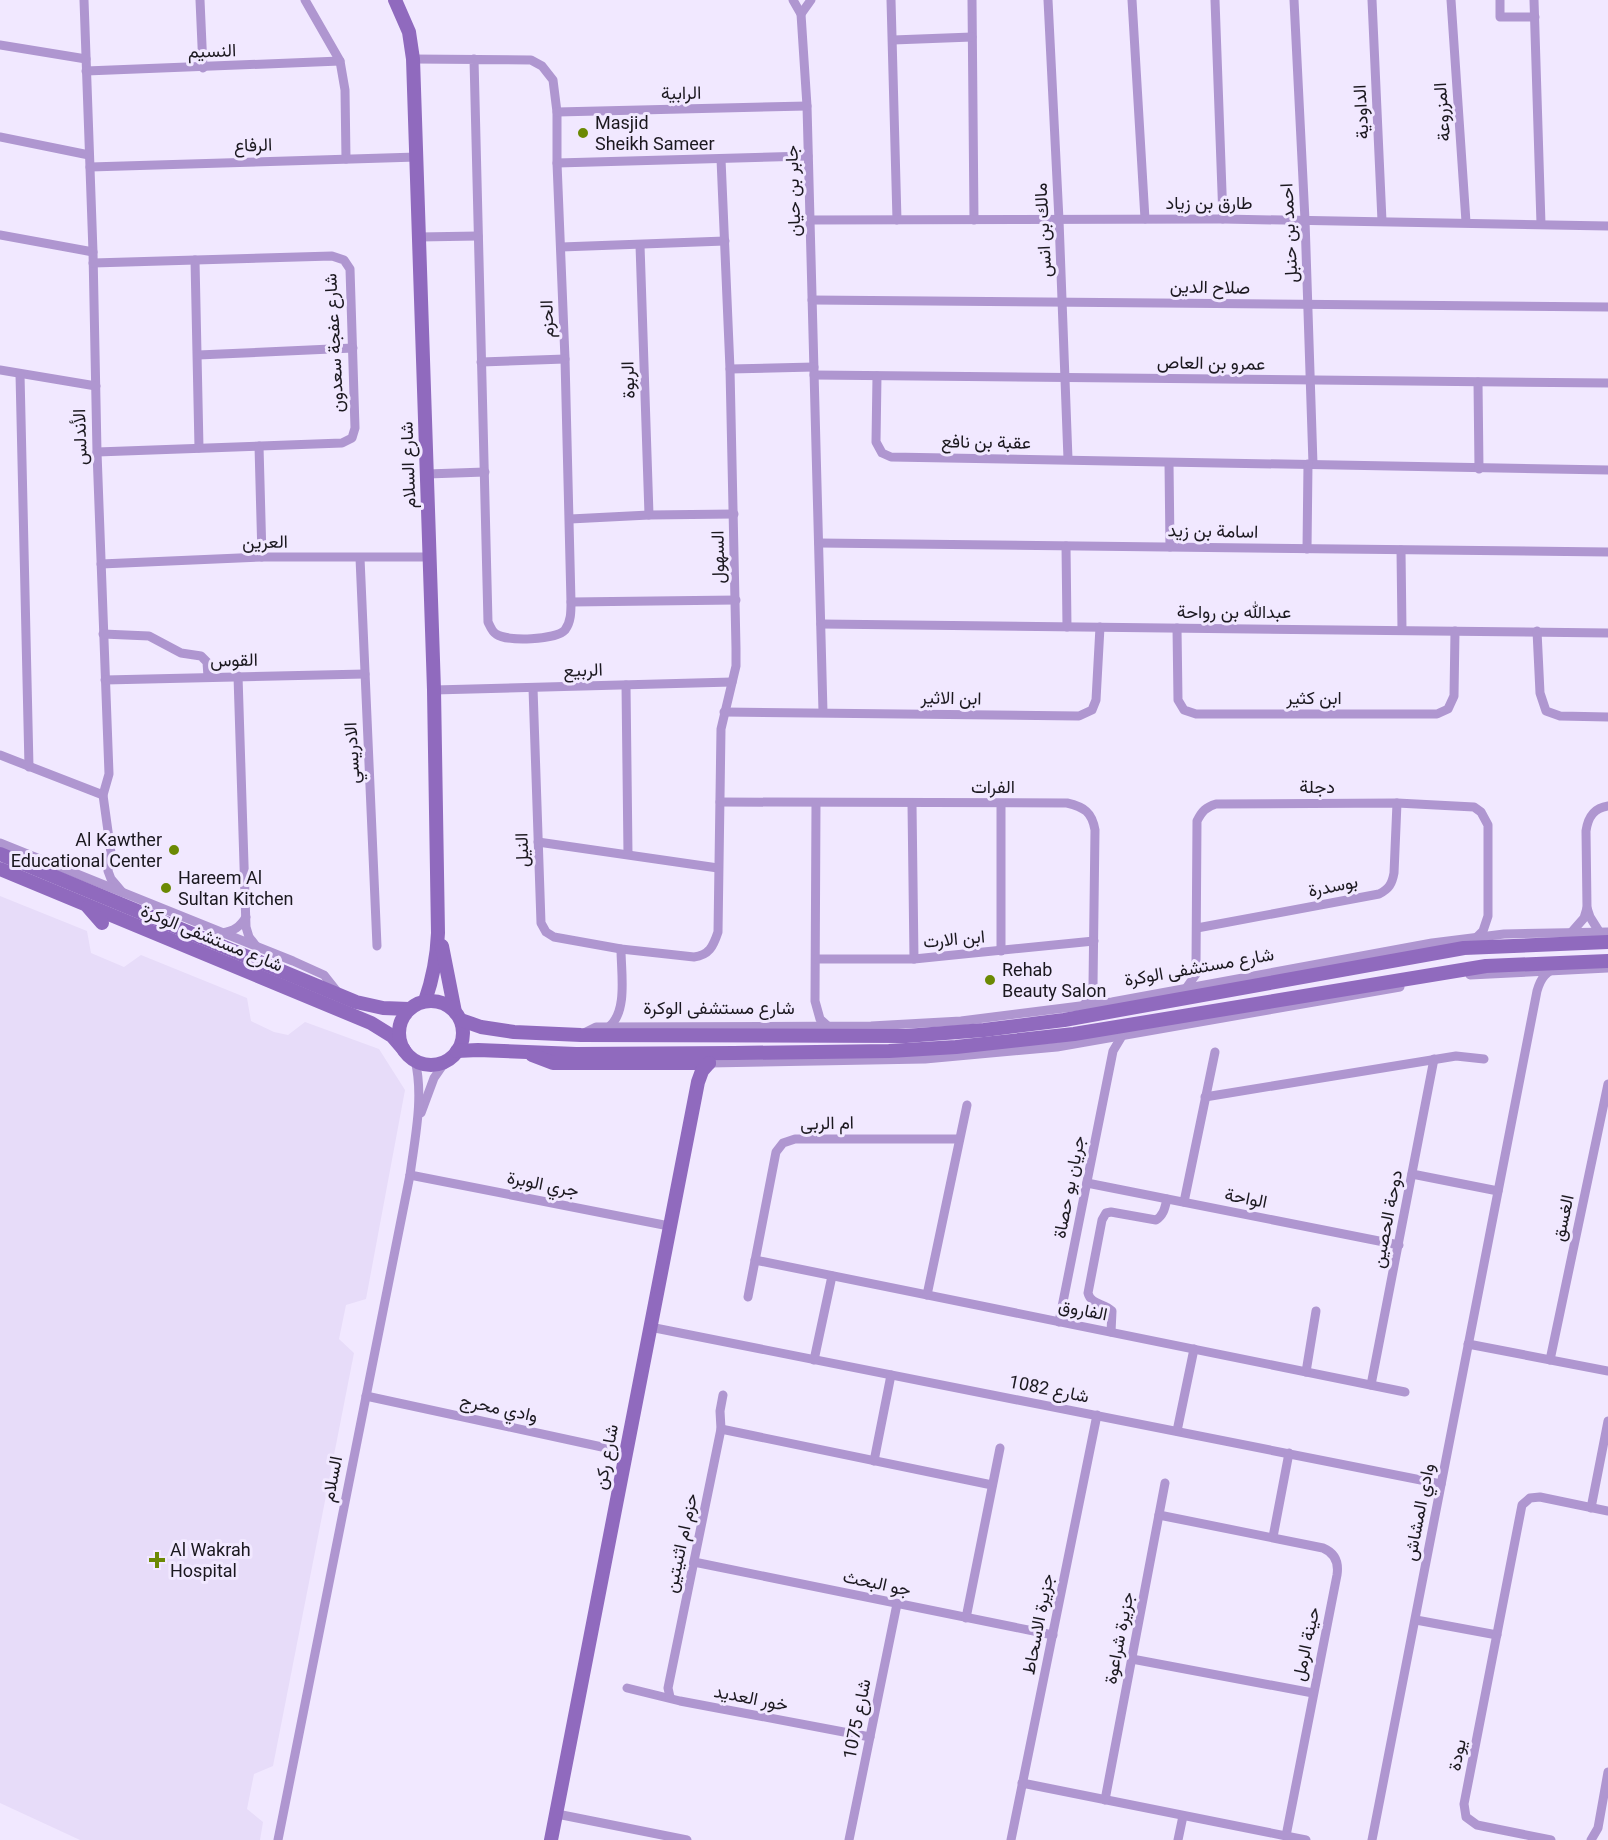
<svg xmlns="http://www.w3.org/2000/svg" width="1608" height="1840" viewBox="0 0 1608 1840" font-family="Roboto,Vazirmatn,sans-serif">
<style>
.built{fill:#e7dcf9}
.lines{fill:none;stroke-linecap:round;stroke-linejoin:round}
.street{stroke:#af96d0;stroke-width:9}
.secondary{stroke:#906abe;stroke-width:14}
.poi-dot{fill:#6b8903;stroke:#f1e8ff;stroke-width:2}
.labels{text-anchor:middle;stroke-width:6;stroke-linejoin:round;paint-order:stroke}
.street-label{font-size:18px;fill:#1b181f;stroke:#f1e8ff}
.poi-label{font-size:18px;fill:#1b181f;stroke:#f1e8ff;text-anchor:start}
</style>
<rect width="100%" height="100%" fill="#f1e8ff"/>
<path class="built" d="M0,896L87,931L91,953L124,967L141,955L247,998L251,1021L274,1032L288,1035L305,1022L379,1049L405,1090L366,1299L346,1305L339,1339L354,1353L273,1766L254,1774L247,1809L263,1822L260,1840H80L0,1803Z"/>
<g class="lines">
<g class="street">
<path d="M84,0L93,252L97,452L109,774L103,795L111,853L108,871L111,879L122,892"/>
<path d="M200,0L203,68"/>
<path d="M305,0L340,61L345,90L346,159"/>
<path d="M793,0L801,14L807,106L823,712"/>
<path d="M891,0L897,220"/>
<path d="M972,0L974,220"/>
<path d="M1048,0L1059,220L1068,459"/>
<path d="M1132,0L1145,219"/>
<path d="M1215,0L1223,219"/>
<path d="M1294,0L1305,220L1313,464"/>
<path d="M1372,0L1382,221"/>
<path d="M1451,0L1466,222"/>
<path d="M1500,0V17H1535"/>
<path d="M1534,0L1541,224"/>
<path d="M801,14L811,0"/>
<path d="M893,40L972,37"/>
<path d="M0,45L86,59"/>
<path d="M413,59L531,60L542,66L553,80L557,112V163L565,359L571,602C571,612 571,622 565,630C556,640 507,642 496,634C492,632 490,626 488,622L474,59"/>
<path d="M86,71L340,61"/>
<path d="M557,112L807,106"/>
<path d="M0,137L89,155"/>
<path d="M557,163L808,156"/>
<path d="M90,167L417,157"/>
<path d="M810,220L1223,219L1608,226"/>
<path d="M0,235L93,252"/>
<path d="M419,237L478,236"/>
<path d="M640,245L649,515"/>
<path d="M561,247L725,241"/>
<path d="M195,260L199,448"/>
<path d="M93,263L332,256L344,260L350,269L355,428L352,438L342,443L97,452"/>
<path d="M812,300L1608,307"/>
<path d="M198,355L353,348"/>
<path d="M481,362L565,359"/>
<path d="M730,369L814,367"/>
<path d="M0,370L96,386"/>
<path d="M20,374L29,767"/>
<path d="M814,375L1608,383"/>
<path d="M877,376L876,442L882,453L891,457L1608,470"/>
<path d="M1478,382L1479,469"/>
<path d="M259,446L262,557"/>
<path d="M1169,463L1170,547"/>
<path d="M427,474L485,472"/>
<path d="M570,519L649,515L734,514"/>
<path d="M819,543L1608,552"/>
<path d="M1066,546L1067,627"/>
<path d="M1307,549L1308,464"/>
<path d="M1401,550L1402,630"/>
<path d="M360,558L377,946"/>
<path d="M101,564L262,557H429"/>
<path d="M571,602L736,600"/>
<path d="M821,624L1608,633"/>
<path d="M1177,628L1178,700L1184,710L1196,714H1437L1448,709L1454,696L1455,631"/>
<path d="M1537,631L1540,693L1546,711L1560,716L1608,717"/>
<path d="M103,634L149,636L181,653L201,656L207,662L208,677"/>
<path d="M238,676L246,927L249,937L256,946"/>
<path d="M105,680L365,674"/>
<path d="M626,685L628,854"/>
<path d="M533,688L541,923L546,932L554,937L621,949L694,957C709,955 713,947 718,932L721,729L736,666V648L730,369L721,159"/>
<path d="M434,690L732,682"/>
<path d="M724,712L1079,716L1092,710L1096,700L1100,627"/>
<path d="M0,755L103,795"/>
<path d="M720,802L1067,803C1084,807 1092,812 1095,830L1093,985L1088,1000L1082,1007"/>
<path d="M816,803L815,1001L820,1019L830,1028"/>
<path d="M912,804L914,959"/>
<path d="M1001,804V951"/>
<path d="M538,842L718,868"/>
<path d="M0,843L293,961L324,975L339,994"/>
<path d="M1197,928L1379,894C1389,889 1392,884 1394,873L1397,803"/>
<path d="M222,933C234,931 240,927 246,917"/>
<path d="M1600,933L1590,917L1587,908L1586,831C1588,817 1594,808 1608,806"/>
<path d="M1570,934L1584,918L1587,908"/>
<path d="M816,959H914L1094,941"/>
<path d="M1470,975L1608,968"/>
<path d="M1187,987L1196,974V965L1197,821C1202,811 1206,807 1216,804L1397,803L1474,807L1481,812L1488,825V916L1483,931L1475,939"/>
<path d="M609,1027C628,1011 621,973 621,949"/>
<path d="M584,1033L596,1027L871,1026L961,1021L1112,1002L1432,943L1504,934L1608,932"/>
<path d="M709,1063L925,1059L1057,1047L1400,987"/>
<path d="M1205,1097L1456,1056L1484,1059"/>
<path d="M421,1113L434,1078L445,1062"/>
<path d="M1412,1174L1498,1191"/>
<path d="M410,1175L669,1226"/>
<path d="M1087,1183L1399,1245"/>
<path d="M1184,1202L1215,1052"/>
<path d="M755,1260L1405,1392"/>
<path d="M927,1295L967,1105"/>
<path d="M748,1297L776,1152L783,1143L795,1139H959"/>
<path d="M1059,1322L1113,1051L1122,1036"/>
<path d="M650,1327L1441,1484"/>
<path d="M1111,1332L1112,1311C1104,1303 1091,1305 1088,1293L1102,1220L1106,1213L1111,1212L1156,1220C1164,1215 1165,1207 1167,1199"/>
<path d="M1468,1344L1608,1371"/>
<path d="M814,1360L832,1276"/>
<path d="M1550,1360L1608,1084"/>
<path d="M1306,1372L1316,1311"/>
<path d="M1371,1385L1434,1059"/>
<path d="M366,1396L625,1452"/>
<path d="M721,1429L992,1485"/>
<path d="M1177,1431L1194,1349"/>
<path d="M874,1461L891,1375"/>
<path d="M1591,1508L1608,1421"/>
<path d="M1159,1515L1323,1548C1335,1553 1339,1562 1337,1575L1286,1836"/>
<path d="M1273,1537L1289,1453"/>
<path d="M694,1562L1053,1635"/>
<path d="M966,1618L1000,1448"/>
<path d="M1416,1620L1497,1635"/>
<path d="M1132,1659L1313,1693"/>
<path d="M627,1688L680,1701L870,1737"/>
<path d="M670,1697L668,1688L721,1429L720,1411L723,1395"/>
<path d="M1022,1783L1306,1840"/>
<path d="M1105,1800L1165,1483"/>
<path d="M557,1814L687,1840"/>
<path d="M278,1840L410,1175C415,1137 424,1097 415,1060"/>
<path d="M849,1840L897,1604"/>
<path d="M1011,1840L1097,1415"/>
<path d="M1178,1840L1183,1816"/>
<path d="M1372,1840L1537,991C1541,977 1546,972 1559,966"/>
<path d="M1551,1840L1477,1825L1466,1817L1464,1804L1522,1505L1530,1498L1540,1497L1608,1511"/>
<path d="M1591,1840L1598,1828L1608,1772"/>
</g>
<g class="secondary">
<path d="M395,0L409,32L413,59L434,690L438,933C437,957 433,978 425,1001"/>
<path d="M0,854L356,1002L383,1008L409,1009"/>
<path d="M0,869L371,1023L392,1036L404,1050"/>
<path d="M88,907L102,923"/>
<path d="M442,946L455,1012"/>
<circle cx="431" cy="1033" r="32"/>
<path d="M461,1020L481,1027L514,1032L581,1035L906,1036L984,1030L1064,1020L1464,948L1608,942"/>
<path d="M457,1051L478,1050L576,1054L734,1053L889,1051L956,1047L1074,1034L1486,966L1608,961"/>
<path d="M532,1055L553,1063H709"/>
<path d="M551,1840L698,1082L702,1071L709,1063"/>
</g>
</g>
<g class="poi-dot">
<circle cx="583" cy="133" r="6"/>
<circle cx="174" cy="850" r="6"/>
<circle cx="166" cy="888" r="6"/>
<circle cx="990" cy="980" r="6"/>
<path d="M154 1551h6v6h6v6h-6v6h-6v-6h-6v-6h6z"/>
</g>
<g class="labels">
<g class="street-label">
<text transform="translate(212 51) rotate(-2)" y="6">النسيم</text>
<text transform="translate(681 93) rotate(-1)" y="6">الرابية</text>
<text transform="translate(1361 112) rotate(-93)" y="6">الداودية</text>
<text transform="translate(1442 112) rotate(-94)" y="6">المزروعة</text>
<text transform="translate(253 145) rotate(-2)" y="6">الرفاع</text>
<text transform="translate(793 191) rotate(-92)" y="6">جابر بن حيان</text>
<text x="1209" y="209">طارق بن زياد</text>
<text transform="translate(1043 230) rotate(-93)" y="6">مالك بن انس</text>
<text transform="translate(1289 233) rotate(-93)" y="6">احمد بن حنبل</text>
<text transform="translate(1210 287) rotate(1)" y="6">صلاح الدين</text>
<text transform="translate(547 319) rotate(-92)" y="6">الحزم</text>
<text transform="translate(334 343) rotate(-93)" y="6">شارع عفجة سعدون</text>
<text transform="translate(1211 363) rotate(1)" y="6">عمرو بن العاص</text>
<text transform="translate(628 380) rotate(-92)" y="6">الربوة</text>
<text transform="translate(80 437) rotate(-92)" y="6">الأندلس</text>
<text transform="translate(986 442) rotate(1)" y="6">عقبة بن نافع</text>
<text transform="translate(408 465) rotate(-92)" y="6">شارع السلام</text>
<text transform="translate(1213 531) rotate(1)" y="6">اسامة بن زيد</text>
<text transform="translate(265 542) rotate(-1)" y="6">العرين</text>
<text transform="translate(718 557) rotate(-91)" y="6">السهول</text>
<text x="1234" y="618">عبدالله بن رواحة</text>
<text transform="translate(234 660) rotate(-1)" y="6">القوس</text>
<text transform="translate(583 670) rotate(-2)" y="6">الربيع</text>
<text transform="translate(951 698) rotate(1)" y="6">ابن الاثير</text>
<text x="1314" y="704">ابن كثير</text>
<text transform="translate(352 753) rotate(-93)" y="6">الادريسي</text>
<text x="993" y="793">الفرات</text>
<text x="1317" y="793">دجلة</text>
<text transform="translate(522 850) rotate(-92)" y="6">النيل</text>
<text transform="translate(1333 886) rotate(-11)" y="6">بوسدرة</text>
<text transform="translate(212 938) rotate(22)" y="6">شارع مستشفى الوكرة</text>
<text transform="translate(954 939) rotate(-5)" y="6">ابن الارت</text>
<text transform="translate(1199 967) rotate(-10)" y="6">شارع مستشفى الوكرة</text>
<text x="719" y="1014">شارع مستشفى الوكرة</text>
<text transform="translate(827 1123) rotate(-1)" y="6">ام الربى</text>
<text transform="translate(543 1184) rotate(11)" y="6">جري الوبرة</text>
<text transform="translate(1069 1187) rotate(-79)" y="6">جريان بو حصاة</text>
<text transform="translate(1246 1198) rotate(11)" y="6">الواحة</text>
<text transform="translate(1563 1218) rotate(-78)" y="6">الغسق</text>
<text transform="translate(1387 1219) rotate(-79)" y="6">دوحة الحصين</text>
<text transform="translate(1083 1310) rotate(11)" y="6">الفاروق</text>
<text transform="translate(1049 1389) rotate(11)" y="6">شارع 1082</text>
<text transform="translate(499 1408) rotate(12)" y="6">وادي محرج</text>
<text transform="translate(606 1457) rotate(-79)" y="6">شارع ركن</text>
<text transform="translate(332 1479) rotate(-79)" y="6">السلام</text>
<text transform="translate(1419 1512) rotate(-79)" y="6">وادي المشاش</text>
<text transform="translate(681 1543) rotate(-78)" y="6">حزم ام اثنيتين</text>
<text transform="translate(877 1583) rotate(12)" y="6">جو البحث</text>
<text transform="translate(1038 1624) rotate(-79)" y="6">جزيرة الاسحاط</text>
<text transform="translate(1119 1638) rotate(-79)" y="6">جزيرة شراعوة</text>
<text transform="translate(1306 1644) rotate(-78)" y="6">حينة الرمل</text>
<text transform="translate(751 1698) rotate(11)" y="6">خور العديد</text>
<text transform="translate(857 1719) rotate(-79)" y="6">شارع 1075</text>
<text transform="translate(1457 1755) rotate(-79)" y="6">يودة</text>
</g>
<g class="poi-label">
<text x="595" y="129">Masjid<tspan x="595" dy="21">Sheikh Sameer</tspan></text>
<text x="162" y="846" text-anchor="end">Al Kawther<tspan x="162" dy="21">Educational Center</tspan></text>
<text x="178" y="884">Hareem Al<tspan x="178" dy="21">Sultan Kitchen</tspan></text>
<text x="1002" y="976">Rehab<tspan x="1002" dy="21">Beauty Salon</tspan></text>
<text x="170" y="1556">Al Wakrah<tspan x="170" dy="21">Hospital</tspan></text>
</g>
</g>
</svg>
